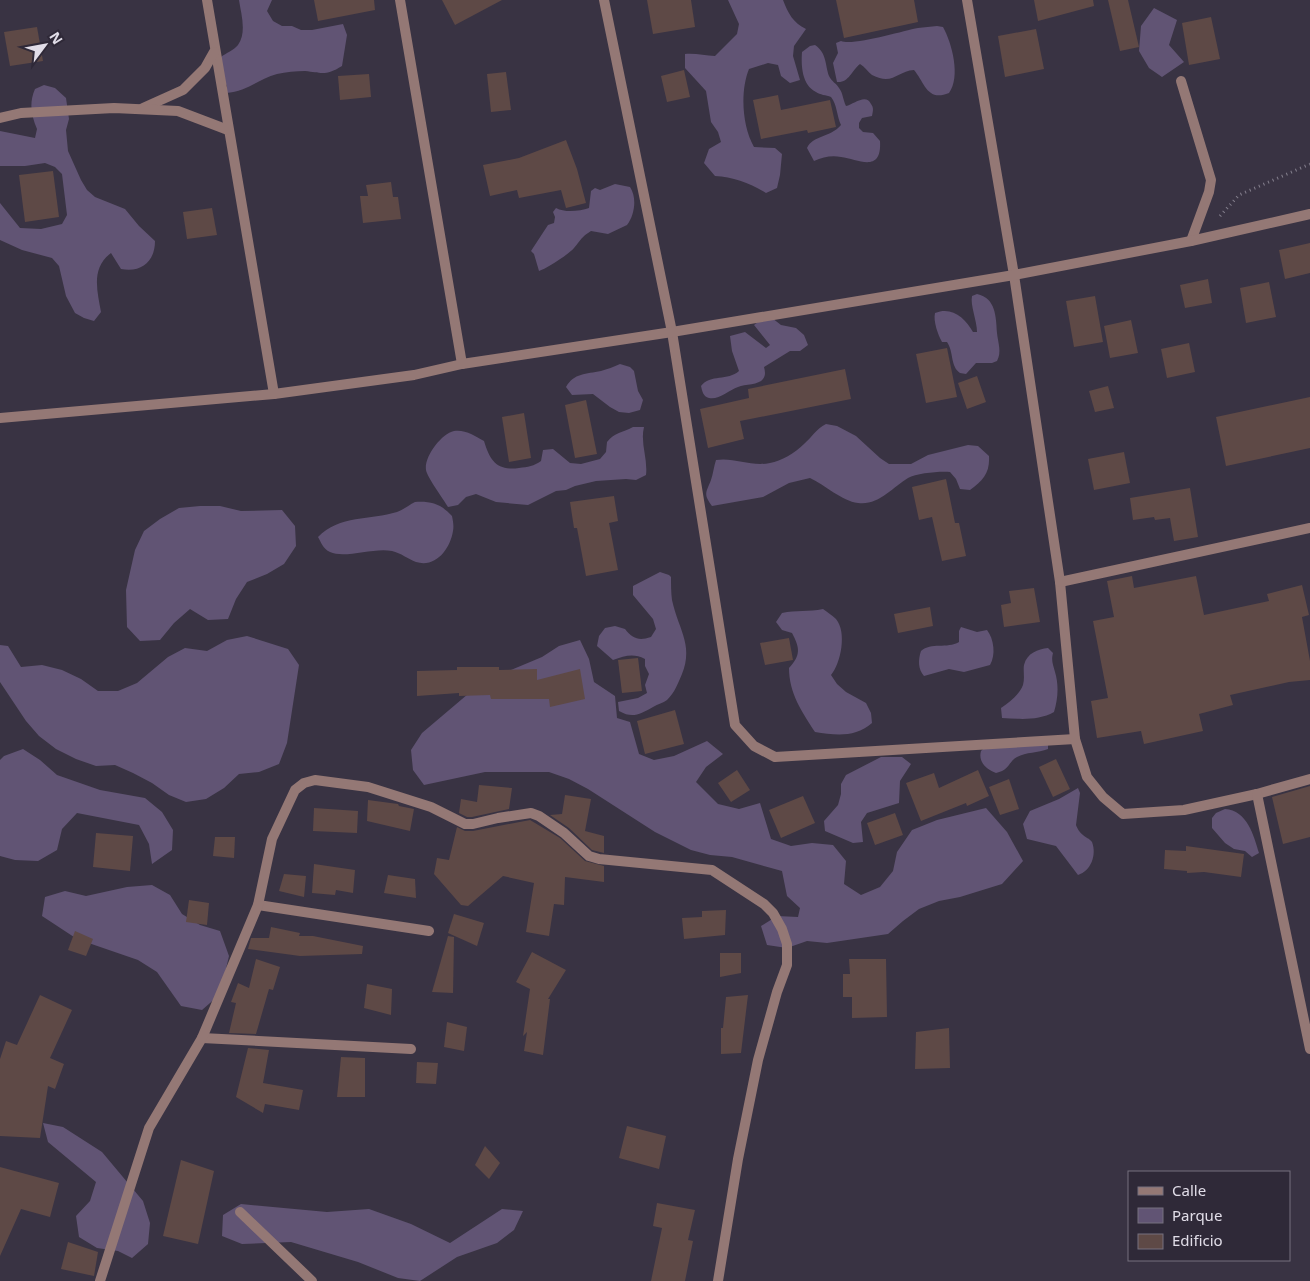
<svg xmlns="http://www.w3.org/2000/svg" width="1310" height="1281" viewBox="0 0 1310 1281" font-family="'Noto Sans',sans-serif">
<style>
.green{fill:#615474}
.building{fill:#5e4946}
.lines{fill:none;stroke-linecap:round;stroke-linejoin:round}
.path{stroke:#837e8c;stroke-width:3;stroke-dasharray:1 4;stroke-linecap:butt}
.service{stroke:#947875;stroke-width:10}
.minor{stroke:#947875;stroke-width:10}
</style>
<rect width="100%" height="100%" fill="#393343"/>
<g class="green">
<path d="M239,0H272L267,11L273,21L282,26H292L301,30H312L343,24L347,35L342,66C326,76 322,73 305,71C296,71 286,72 277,74C258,79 247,92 226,93L227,86L222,77L221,57C226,53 234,50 238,45C247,32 241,14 239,0Z"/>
<path d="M728,0H783C788,13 793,23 806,29L794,46L793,56L800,80L790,83L781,76L778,65L768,63L749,69C740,91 742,126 754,147L775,148L782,154L780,175L777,188L766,193C750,183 733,177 715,176L704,163L709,149L721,142L718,132L711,122L706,91L685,68V54C696,53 705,56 715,56L737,34L739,24Z"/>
<path d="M1154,8L1177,20L1169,45L1184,62L1162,77L1149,68L1139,51L1141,26Z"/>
<path d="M937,26L943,27C952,43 961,77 949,93C927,102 925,83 914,70C897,71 893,86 872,75C868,72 865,67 860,64C851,71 849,83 837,82L833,63L838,53L836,43L841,41C853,46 902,31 918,28C924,27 931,27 937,26Z"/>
<path d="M815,45C827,53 825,65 829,76C832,82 836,83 839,88C843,93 843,100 846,106C854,104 866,93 871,104C874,108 873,111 872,116L862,118L859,123V128L863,132L873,133L880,141C882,174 858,159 841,157C832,155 823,157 814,161L807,148C813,135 830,138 841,125C837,117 837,104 831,97C826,95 820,95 816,92C802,85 801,66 802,52L810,46Z"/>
<path d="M44,85L55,88L66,98L69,119L66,130L68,151L81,180L87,190L95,197L125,209L139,226L155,241C155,261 142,273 121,269L111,253C91,268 97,290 101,312L94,321L84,318L75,313L66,296L59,266L52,258L22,250L0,240V203L20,228L41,229L62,224L67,215L62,174L55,167L45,163L25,166H0V131L35,138L37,129C31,115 29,103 35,89Z"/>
<path d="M615,184L630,187C637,197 635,215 627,225L608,234L591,231C581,237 581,240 574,248C569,254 546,269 539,271L534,254L531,251L548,225L554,223L555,217L553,212L556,208C565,213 580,211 589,208L591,191L595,188L600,190Z"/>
<path d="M977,294C996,298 996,317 997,333C998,343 1002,352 997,361L992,363H976L966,374L960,373C950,366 954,352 947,342H942C938,335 933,321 935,313C952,306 965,318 973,332H977C977,321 970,305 972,296Z"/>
<path d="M772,318L781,325L796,328L804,335L808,345L800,351H790L764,367C765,371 766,375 763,379C759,385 745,384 738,387C729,390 719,400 709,398C703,397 702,390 701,386C710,374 728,381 739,371L732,351L730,336L745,332L766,348L770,345L754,325L758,322Z"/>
<path d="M620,364L630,367L634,371L638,391L643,400L640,410L629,413L619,412L610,407L593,394L572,395L566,387C574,373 586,374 601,371C607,369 614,367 620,364Z"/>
<path d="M826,424L837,426L856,436L880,458L889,464H911L928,455L968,445L978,446L989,456C990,473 983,481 970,490L960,489L956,479L950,472C940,471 917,473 908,478C893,487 878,506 858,503C842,501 825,485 810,478L789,483L763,497L712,506C703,494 706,493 711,480C713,474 714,466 716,460C734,457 751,467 770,463C781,461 795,453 804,444C812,437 816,429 826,424Z"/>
<path d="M633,427H644C640,443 648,459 646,475L636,480L626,479L596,481L575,486L566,490L556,491L528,505L496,502L476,494L466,497L458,505L448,507C444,500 427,477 426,470C424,457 441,434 454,431C464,429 476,436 484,441C490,461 497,471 519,468C528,467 534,466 541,461L543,450L553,449L570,463L581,464L600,459L606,452L607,442C615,432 622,433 633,427Z"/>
<path d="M415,502C431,501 441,504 452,516C453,521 454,526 453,531C450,549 436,568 416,562C408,559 401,553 392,551C374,547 345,559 330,552C323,549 321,542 318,537C339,515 371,520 397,512C403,510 409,505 415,502Z"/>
<path d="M200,506H220L241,511L282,510L295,526L296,546L284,564L267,574L247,582L236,599L228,619L208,620L190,609L174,623L160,640L140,641L127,627L126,590L135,550L144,531L160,519L179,508Z"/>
<path d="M660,572L669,575L671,577C671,584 671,593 672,600C679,632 696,647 679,681C676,688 673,694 667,700C663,703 658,704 653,707C640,714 633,719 619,711L618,702L638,698L647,693L645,685L649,674L645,666V659C633,653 625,656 613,660L597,646L599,636L605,628L615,626L625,629C633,639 639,641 651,637L656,629L653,619L633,595V586Z"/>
<path d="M823,609C827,612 832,615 836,619C847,632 841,663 831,675L837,684L846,692L866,703L871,713L872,723C855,738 835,735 815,732C802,712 789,693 789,668C801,655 800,648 792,633L782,630L776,622L782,613C796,610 809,612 823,609Z"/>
<path d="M961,627L977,632L987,630C994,639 996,655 990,665L964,672L949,669L924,676C918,669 918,660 921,651C931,642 947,649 959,642V631Z"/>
<path d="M247,636L288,649L299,665L287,743L279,764L259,772L239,774L224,788L206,799L186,802L169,795L152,783L133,773L115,765L96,766L76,759L56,749L39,736L26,721L0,682V645L8,646L21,667L42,665L62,670L81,679L98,691H118L137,683L168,657L185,648L207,651L227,640Z"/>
<path d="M580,640L589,659L594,682L615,696L617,718L630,722L639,754L654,760L674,756L707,741L723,754L706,767L696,782L718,804L739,809L760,803L771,839L791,846L812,843L833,845L846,861L844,884L861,895L880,887L893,871L897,852L912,830L937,820L986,808L1007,832L1023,861L1002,884L960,897L939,901L919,909L903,921L888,934L827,943L807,941L787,948L767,945L761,926L777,916L798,917L800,908L787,896L782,871L732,857L710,855L691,850L655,832L588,789L569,779L549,772H485L424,785L413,770L411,750L422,733L468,694L504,673L542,657L559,646Z"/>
<path d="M1048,648L1053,653C1051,661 1053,664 1055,672C1059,685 1058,699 1054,712C1038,721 1020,719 1002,718L1001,708C1010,702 1019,695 1023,685C1025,678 1023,671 1024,665C1027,653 1038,649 1048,648Z"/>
<path d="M1048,744V749C1038,753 1026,752 1017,757C1008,762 1010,770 996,773C986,769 978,762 981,751L985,747Z"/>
<path d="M23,749L40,760L57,775L100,790L145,798L162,812L173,830L172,850L152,864L149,844L139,825L77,813L62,829L57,850L38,861L15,860L0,856V760L4,756Z"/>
<path d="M881,757H902L911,764L900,781L899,803L867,813L861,822L863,842L853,843L825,831L824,821L838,805L841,794V784L846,775Z"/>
<path d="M1078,788L1080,793L1076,825C1077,828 1080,833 1083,835C1086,838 1089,838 1092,842C1097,855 1091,871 1078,875L1056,846L1027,839L1023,824L1030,811L1059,799Z"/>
<path d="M1225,809C1247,810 1254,836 1259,853L1252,857L1245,851L1234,849L1225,843L1212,828V818L1216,813Z"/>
<path d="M152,885L170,895L182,914L200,925L220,931L229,956L224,977L218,996L202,1010L181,1006L157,972L138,960L77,939L42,916L45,897L65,891L86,896L127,887Z"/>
<path d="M43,1123L63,1127L102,1152L143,1201L150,1223L148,1244L132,1258L118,1251L97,1248L79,1237L76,1216L90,1201L96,1182L48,1142Z"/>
<path d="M241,1204L327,1212L369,1209L411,1224L450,1243L502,1209L523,1211L514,1230L497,1243L457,1257L420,1281L398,1278L358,1262L291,1242L242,1244L222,1236L223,1215Z"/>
</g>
<g class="building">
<path d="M314,0H374L375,10L318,21Z"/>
<path d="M442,0H502L455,25Z"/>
<path d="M647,0H691L695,27L653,34Z"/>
<path d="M836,0H914L918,22L844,38Z"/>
<path d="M1034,0H1093L1094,6L1038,21Z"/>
<path d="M1108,0H1128L1139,47L1120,51Z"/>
<path d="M1211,17L1220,59L1189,65L1182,23Z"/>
<path d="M37,27L43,61L10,66L4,32Z"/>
<path d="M1036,29L1044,69L1005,77L998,36Z"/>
<path d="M684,70L690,97L667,102L661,76Z"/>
<path d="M506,72L511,110L491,112L487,74Z"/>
<path d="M369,74L371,97L340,100L338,76Z"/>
<path d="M778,95L781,110L830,100L836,127L808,133L807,130L761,139L753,100Z"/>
<path d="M566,140L577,169L586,203L566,208L561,190L519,198L517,190L490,196L483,165L519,158Z"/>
<path d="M53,171L59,217L25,222L19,175Z"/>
<path d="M391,182L393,197H398L401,219L363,223L360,196H368L366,185Z"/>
<path d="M212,208L217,235L187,239L183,212Z"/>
<path d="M1310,243V273L1285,279L1279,250Z"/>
<path d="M1208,279L1212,303L1185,308L1180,285Z"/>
<path d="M1269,282L1276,317L1246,323L1240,288Z"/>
<path d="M1095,296L1103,342L1074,347L1066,301Z"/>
<path d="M1131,320L1138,353L1110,358L1104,326Z"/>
<path d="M1189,343L1195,372L1167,378L1161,349Z"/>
<path d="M947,348L957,397L926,403L916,354Z"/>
<path d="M845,369L851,399L740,421L744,439L708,448L700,409L749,398L748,389Z"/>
<path d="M977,376L986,402L967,409L958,383Z"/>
<path d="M1108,386L1114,408L1095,412L1089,391Z"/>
<path d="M1310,397V448L1226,466L1216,417Z"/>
<path d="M586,400L597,454L575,458L565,405Z"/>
<path d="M524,413L531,458L509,462L502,417Z"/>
<path d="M1124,452L1130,483L1094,490L1088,459Z"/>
<path d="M946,479L955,523H959L966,556L942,561L932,517L919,520L912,487Z"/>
<path d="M1190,488L1198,537L1174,541L1170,518L1155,520L1154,517L1133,520L1130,498Z"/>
<path d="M614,496L618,521L609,523L618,570L586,576L577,528H574L570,502Z"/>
<path d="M1132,576L1134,588L1196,576L1204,615L1269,601L1267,594L1302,585L1309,615L1302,617L1310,661V680L1289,682L1230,695L1233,705L1199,714L1203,731L1144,744L1141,731L1097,738L1091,701L1108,698L1093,621L1114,617L1107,581Z"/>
<path d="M1034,588L1040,622L1004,627L1001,605L1011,603L1009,591Z"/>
<path d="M930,607L933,626L898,633L894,614Z"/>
<path d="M789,638L793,660L765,665L760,643Z"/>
<path d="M638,658L642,691L622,693L618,660Z"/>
<path d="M457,667H499V670L537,669V680L580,669L585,699L550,707L549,699H491L490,695L459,696V693L417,696V671L457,670Z"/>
<path d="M675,710L684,744L645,754L637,721Z"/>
<path d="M1056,759L1070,789L1053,797L1039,767Z"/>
<path d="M737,770L750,790L731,802L718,783Z"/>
<path d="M978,770L989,796L967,806L966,803L921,821L906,783L934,773L939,788Z"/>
<path d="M1009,779L1019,809L1000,815L989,787Z"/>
<path d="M479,785L512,788L509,809L472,817H467L459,813L461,799L477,802Z"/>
<path d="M1310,786V837L1283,844L1272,797Z"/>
<path d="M565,795L591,799L585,831L604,836V853L592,850L569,828L550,815L562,814Z"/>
<path d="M803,796L815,823L781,838L769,810Z"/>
<path d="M368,800L398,804L399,806L414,809L410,831L367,821Z"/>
<path d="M314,808L358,811L357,833L313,831Z"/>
<path d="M895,813L903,835L875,845L867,823Z"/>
<path d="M530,820L560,838L585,861L604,866V882L565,877L564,905L554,904L549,936L526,932L534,883L503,876L468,906L461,905L434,874L437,858L449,860L457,827L465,831H473Z"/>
<path d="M96,833L133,836L130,871L93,867Z"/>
<path d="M215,837H235L234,858L213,856Z"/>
<path d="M1186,846L1244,854L1241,877L1204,872L1187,873V871L1164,869L1165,850L1186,851Z"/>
<path d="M314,864L355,870L353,893L336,890L335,895L312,893Z"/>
<path d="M284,874L306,876L304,897L279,891Z"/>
<path d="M388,875L415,879L416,898L384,893Z"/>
<path d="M189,900L209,903L207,925L186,922Z"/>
<path d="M726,910L725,935L684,939L682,918L702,917V911Z"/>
<path d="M454,914L484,923L477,946L448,933Z"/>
<path d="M271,927L300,933L299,936H313L363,946L362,954L300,956L248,949L251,938H269Z"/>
<path d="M75,931L93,939L86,956L68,950Z"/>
<path d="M448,936L454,937L453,993L432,992Z"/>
<path d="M532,952L566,970L548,999H550L543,1055L524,1051L527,1032L523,1036L530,989L516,982Z"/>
<path d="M720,953H741V973L720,977Z"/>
<path d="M256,959L280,967L273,990L269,989L256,1034L229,1033L236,1003L231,1002L238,983L249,988Z"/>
<path d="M849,959H886L887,1017L852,1018V997H843V974H850Z"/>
<path d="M367,984L392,989L391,1015L364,1008Z"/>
<path d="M40,995L72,1010L50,1058L64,1064L55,1089L48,1086L40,1138L0,1136V1059L6,1041L17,1045Z"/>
<path d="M748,995L741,1053L721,1054V1028H723L726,997Z"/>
<path d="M447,1022L467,1027L464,1051L444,1047Z"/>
<path d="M949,1028L950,1068L915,1069L916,1032Z"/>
<path d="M248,1048L269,1050L263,1083L303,1090L299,1110L265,1104L263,1113L236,1097Z"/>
<path d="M341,1057L365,1058V1097H337Z"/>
<path d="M417,1062L438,1063L436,1084L416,1083Z"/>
<path d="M627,1126L666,1136L659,1169L619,1158Z"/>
<path d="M485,1146L500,1163L489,1179L475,1165Z"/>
<path d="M181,1160L214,1171L198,1244L163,1236Z"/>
<path d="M0,1167L59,1183L50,1217L21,1209L0,1256Z"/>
<path d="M657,1203L695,1210L688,1240L693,1241L685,1281H651L662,1228L653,1226Z"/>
<path d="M68,1242L98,1252L94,1276L61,1269Z"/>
</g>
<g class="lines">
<path class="path" d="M1220,216L1239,195L1310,164"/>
<path class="service" d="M1181,81L1211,180L1209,192L1191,241"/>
<g class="minor">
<path d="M207,0L274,394"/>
<path d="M400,0L462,364"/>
<path d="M604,0L672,332L735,725L754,746L775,757L1075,739"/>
<path d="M967,0L1014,275L1060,582L1075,739L1087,777L1103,797L1123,814L1184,810L1257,794L1310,779"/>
<path d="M143,108L183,90L205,68L214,52"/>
<path d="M0,118L21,113L114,108L178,111L228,130"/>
<path d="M0,418L274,394L414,375L462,364L672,332L1014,275L1191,241L1310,214"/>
<path d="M1060,582L1310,528"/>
<path d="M1257,794L1310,1049"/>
<path d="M258,905L429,931"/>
<path d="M202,1038L411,1049"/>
<path d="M240,1212L312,1281"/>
<path d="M100,1281L149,1128L202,1038L258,905L272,839L295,790L304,783L315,780L368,787L431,807L465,824H473L498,818L531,813L539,816L564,833L589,856L599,859L712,870L764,904L773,913L782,929L787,944V965L777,992L758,1060L738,1159L718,1281"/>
</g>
</g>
<rect x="1128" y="1171" width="162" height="90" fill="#2f2938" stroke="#76717e"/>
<rect x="1138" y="1187" width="25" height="8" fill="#947875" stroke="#76717e"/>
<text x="1172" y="1196" font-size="15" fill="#e1dde8">Calle</text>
<rect x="1138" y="1208" width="25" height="15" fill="#615474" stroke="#76717e"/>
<text x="1172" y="1221" font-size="15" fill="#e1dde8">Parque</text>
<rect x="1138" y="1234" width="25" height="15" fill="#5e4946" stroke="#76717e"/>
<text x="1172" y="1246" font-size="15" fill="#e1dde8">Edificio</text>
<g transform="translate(45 45) rotate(58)" stroke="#2f2938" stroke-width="4" paint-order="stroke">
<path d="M0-4L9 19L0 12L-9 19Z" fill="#e1dde8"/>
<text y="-8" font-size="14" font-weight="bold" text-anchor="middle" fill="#e1dde8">N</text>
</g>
</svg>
